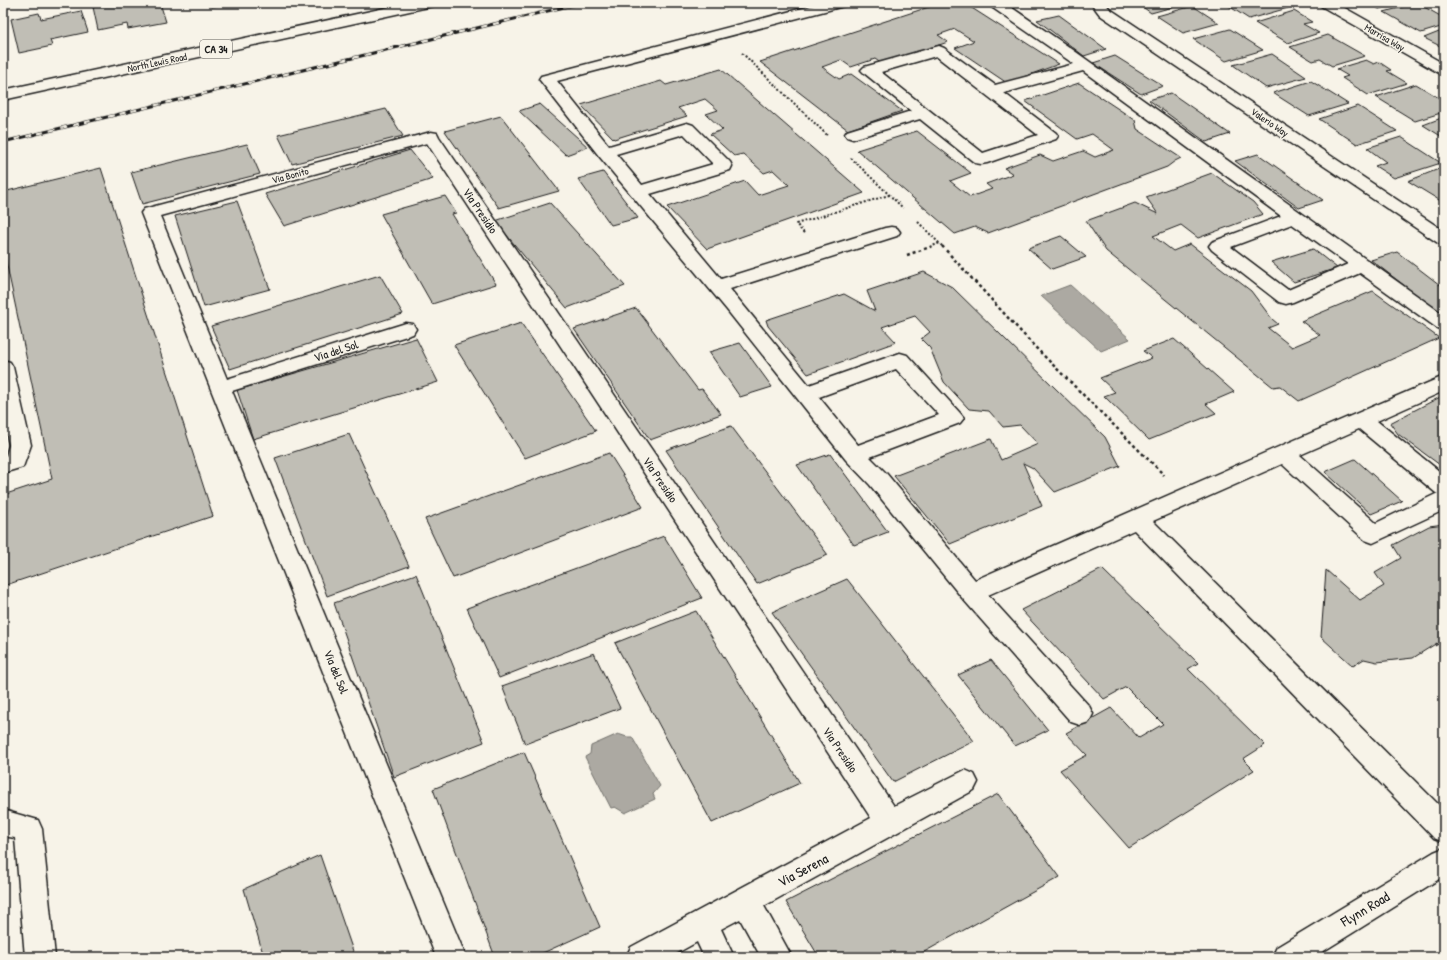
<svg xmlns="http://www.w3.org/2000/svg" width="1447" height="960" viewBox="0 0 1447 960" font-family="'Patrick Hand',sans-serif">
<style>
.water{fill:#aca9a2;stroke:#72716c}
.building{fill:#c0beb5;stroke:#1c1c1c}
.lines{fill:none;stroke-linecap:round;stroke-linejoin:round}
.minor-casing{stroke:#1c1c1c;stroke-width:3}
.major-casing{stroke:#1c1c1c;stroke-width:3}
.path-far1{stroke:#1c1c1c;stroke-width:2;stroke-dasharray:2 2;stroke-linecap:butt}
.path{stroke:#1c1c1c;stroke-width:2.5;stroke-dasharray:3 3;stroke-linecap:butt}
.minor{fill:#f7f3e8;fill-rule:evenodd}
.major{fill:#f7f3e8;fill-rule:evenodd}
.rail-casing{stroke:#1c1c1c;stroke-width:3}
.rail{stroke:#f7f3e8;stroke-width:2;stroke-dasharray:6;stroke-linecap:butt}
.labels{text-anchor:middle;stroke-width:3;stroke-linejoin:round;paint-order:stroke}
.far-street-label{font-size:10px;fill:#1c1c1c;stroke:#f7f3e8}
.shield{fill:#f7f3e8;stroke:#5e5c59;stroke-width:1}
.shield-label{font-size:11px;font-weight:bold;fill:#1c1c1c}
.street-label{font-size:12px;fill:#1c1c1c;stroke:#f7f3e8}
.near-street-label{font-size:14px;fill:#1c1c1c;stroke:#f7f3e8}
</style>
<rect width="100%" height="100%" fill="#f7f3e8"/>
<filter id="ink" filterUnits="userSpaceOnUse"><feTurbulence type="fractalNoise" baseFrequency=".025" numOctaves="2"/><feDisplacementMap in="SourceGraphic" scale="8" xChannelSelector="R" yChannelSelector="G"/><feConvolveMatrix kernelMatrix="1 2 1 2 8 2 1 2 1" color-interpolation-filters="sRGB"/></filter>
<g filter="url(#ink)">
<g class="water">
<path d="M1070,285L1130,339L1101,351L1041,296Z"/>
<path d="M618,734L627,737H632L660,786L653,794L655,799L625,813L615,807L611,808L585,757L590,754L591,746Z"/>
</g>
<g class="building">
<path d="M116,3H160L166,22L128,29L127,24L98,30L93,7Z"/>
<path d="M208,3H229L211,7Z"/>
<path d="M941,3H964L1059,64L1007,83L955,48L974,41L955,29L938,35L948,42L882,64L875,59L851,67L841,60L822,67L839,79L851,74L902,111L848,130L760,62Z"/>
<path d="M1137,3H1187L1151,13Z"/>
<path d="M1224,3H1280L1288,8L1249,19Z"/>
<path d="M1369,3H1399L1379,9Z"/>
<path d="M1417,3L1444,18V26L1421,33L1384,12Z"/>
<path d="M1193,6L1219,23L1183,33L1157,16Z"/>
<path d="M81,11L88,32L50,40L52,46L19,53L11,19L39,13L41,19Z"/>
<path d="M1294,11L1312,22L1303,24L1319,33L1288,43L1255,23Z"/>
<path d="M1059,15L1106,49L1084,56L1037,20Z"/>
<path d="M1230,29L1263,50L1226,61L1193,39Z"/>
<path d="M1444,30V48L1424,38Z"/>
<path d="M1328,35L1365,56L1332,66L1320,59L1313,61L1290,47Z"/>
<path d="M1272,54L1306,77L1266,88L1233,65Z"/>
<path d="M1115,56L1163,86L1141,94L1093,63Z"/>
<path d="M1366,60L1374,64L1379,62L1391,70L1387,71L1407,83L1368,95L1342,78L1348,76L1336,69Z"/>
<path d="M721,69L864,193L707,249L667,207L745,181L758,195L789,185L773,170L764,173L743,154L734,156L710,134L723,130L706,114L718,110L705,99L678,108L687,116L614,139L581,105L661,81L666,85Z"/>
<path d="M1311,81L1348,104L1309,116L1273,93Z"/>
<path d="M1079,83L1135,120L1137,129L1181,158L1175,161L1167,167L988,233L975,227L955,234L857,150L917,131L971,173L950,181L970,197L992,189L986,184L1013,174L1004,168L1040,155L1053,161L1083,151L1095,157L1114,150L1092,134L1077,139L1025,101Z"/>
<path d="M1416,84L1444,101V112L1415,121L1376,97Z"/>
<path d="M1171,93L1230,134L1206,142L1149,100Z"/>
<path d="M540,104L588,147L566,155L519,111Z"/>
<path d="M1358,106L1397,131L1357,144L1319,119Z"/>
<path d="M386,109L403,136L292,164L278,135Z"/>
<path d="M501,116L559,191L499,208L445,131Z"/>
<path d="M1444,117V138L1423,125Z"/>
<path d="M1401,137L1441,163L1394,178L1375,166L1386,162L1367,148Z"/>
<path d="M247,144L260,174L142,204L131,172Z"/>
<path d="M410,150L433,179L284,226L265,194Z"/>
<path d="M1258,154L1323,200L1299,208L1235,161Z"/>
<path d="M1444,167V203L1408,181Z"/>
<path d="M101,168L213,516L3,586V495L52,479L3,247V192Z"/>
<path d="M603,172L638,218L611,225L578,179Z"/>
<path d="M1212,173L1253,202L1263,214L1198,238L1181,225L1153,236L1173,251L1190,244L1251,291L1272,319L1278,324L1268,328L1292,347L1320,335L1301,321L1373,291L1439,338L1299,401L1280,386L1273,387L1106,251L1086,221L1135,203L1158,214L1146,197Z"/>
<path d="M445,196L456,213L452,214L496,284L432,304L381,214Z"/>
<path d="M237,201L270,289L204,307L175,216Z"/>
<path d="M550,203L625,286L567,308L495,221Z"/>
<path d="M1061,236L1086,257L1052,269L1028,248Z"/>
<path d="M1313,249L1337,268L1294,282L1271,262Z"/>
<path d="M1397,252L1444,288V316L1371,260Z"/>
<path d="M924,272L952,287L1105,437L1120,466L1055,492L1033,468L1023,463L1042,506L950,544L894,476L991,439L1001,460L1038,444L1020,425L1003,427L989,411L969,409L944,382L930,348L921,339L930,332L915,316L882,327L896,342L808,374L768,326L766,320L844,294L875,311L867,291Z"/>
<path d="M380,275L403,314L230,369L211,326Z"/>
<path d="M636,308L698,390L702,389L721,414L650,440L574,329Z"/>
<path d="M521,323L596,431L525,458L454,345Z"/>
<path d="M416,338L438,382L253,439L237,390Z"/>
<path d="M1174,339L1234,392L1206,404L1216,413L1149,440L1104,396L1115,392L1100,378L1152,358L1143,351Z"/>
<path d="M740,343L772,387L740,397L709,352Z"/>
<path d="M1444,395V468L1398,434L1390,423Z"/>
<path d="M731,426L828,555L757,584L666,450Z"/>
<path d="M349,434L409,566L327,596L275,458Z"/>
<path d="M609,453L643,507L453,578L425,519Z"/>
<path d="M830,454L888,532L854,545L797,465Z"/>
<path d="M1355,459L1402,501L1371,514L1325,472Z"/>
<path d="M1444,524V641L1435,646L1437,643L1413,658L1377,662L1364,659L1353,666L1321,637L1326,570L1360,600L1384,586L1375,573L1401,558L1393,545L1429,526Z"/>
<path d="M664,536L702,598L499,678L467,608Z"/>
<path d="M1102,569L1198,663L1188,669L1265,745L1243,759L1254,770L1129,848L1060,770L1087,755L1066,733L1111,708L1139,738L1163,724L1126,687L1104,699L1021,610Z"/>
<path d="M416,574L484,742L394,777L334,603Z"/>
<path d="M847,579L974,741L893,782L772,612Z"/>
<path d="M696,611L800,783L712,823L615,643Z"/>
<path d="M594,653L620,708L525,744L502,686Z"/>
<path d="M991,660L1048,730L1015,746L958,675Z"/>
<path d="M524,752L600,927L534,957H495L433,789Z"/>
<path d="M998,794L1060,877L915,957H819L786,902Z"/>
<path d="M320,855L355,957H264L244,889Z"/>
</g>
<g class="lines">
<g class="minor-casing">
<g id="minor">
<path d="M822,3H846L844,6L557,81L609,146L687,123L693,125L730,162L732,166L730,170L650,194L721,279L885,228L891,227L897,228L900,232L897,236L730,289L809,385L900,353L907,355L960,413L964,418L960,423L870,457L886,473L975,580L1276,448L1444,376V391L1377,421L1444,475V510L1373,543L1365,540L1282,464L1153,521L1444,810V842L1434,838L1134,530L988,595L1089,706L1093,714L1089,722L1080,725L1071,722L963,599L870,485L846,460L727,310L599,156L539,79L541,76ZM684,134L713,164L642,185L616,154ZM896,369L939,415L858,445L819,397ZM1359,429L1436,493H1438L1376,523L1300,455Z"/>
<path d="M988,3H1005L1069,47L1444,315V330L1437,328L1360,273L1293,302L1286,304L1279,302L1212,250L1209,246L1212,242L1281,216L1083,71L1004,93L1056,133L1058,136L1056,139L987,163L981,164L975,163L920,119L859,137L853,139L847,137L845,134L847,131L911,111L864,73L861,70L864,67L939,46L944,48L995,85L1074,64L990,6ZM936,56L1038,135L983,153L881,72ZM1292,224L1348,264L1288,290L1231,247Z"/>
<path d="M1091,3H1105L1110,9L1444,231V244L1438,243L1100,15Z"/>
<path d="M1319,3H1336L1444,64V75L1439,73L1321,6Z"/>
<path d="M431,132L437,133L439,137L894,806L965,770L974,774L978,782L974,790L764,906L792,957H761L740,919L721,929L734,957H704L697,942L670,957H626L631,947L871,818L427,143L160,216L227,379L406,323L413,324L416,329L413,334L232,391L466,957H436L141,213L144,209Z"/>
<path d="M3,360L10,362L13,367L31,445L23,467L3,473V457L6,456L9,445L3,415Z"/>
<path d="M3,810L38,820L42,829L55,957H25L15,838L3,836Z"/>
</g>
</g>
<g class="major-casing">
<g id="major">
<path d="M408,3H435L433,6L428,7L3,100V90Z"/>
<path d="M1444,848V876L1314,957H1272L1277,947L1434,852Z"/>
</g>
</g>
<g class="path-far1">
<path d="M742,53L828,136"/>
<path d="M851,158L903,208"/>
<path d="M918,222L943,247"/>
<path d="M804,233L796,224L889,195"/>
<path d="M930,247L940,243"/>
</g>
<g class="path">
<path d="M942,246L1035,347L1164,475"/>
<path d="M907,255L933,246"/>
</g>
<use href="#minor" class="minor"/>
<use href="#major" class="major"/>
<g class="rail-casing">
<path id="rail" d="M3,142L581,3"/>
</g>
<use href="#rail" class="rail"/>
</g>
</g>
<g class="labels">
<g class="far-street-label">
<text transform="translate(1385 37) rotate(30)" y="4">Marrisa Way</text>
<text transform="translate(157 62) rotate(-12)" y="4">North Lewis Road</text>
<text transform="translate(1270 122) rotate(34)" y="4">Valerio Way</text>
<text transform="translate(290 175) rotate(-15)" y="4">Via Bonito</text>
</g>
<rect class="shield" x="200" y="40" width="32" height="18" rx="3"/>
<g class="shield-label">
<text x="216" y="53">CA 34</text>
</g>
<g class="street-label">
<text transform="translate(480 211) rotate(56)" y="4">Via Presidio</text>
<text transform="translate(336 351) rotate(-18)" y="4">Via del Sol</text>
<text transform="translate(660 480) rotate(56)" y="4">Via Presidio</text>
<text transform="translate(336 672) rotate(68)" y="4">Via del Sol</text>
<text transform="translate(840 750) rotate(56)" y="4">Via Presidio</text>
</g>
<g class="near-street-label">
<text transform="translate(803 870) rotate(-28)" y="5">Via Serena</text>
<text transform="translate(1365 909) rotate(-31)" y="5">Flynn Road</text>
</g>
</g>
<rect width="1447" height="960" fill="none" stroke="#f7f3e8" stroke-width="16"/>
<rect x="8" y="8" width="1431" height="944" fill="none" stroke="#1c1c1c" stroke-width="1.5" filter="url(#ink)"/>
</svg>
